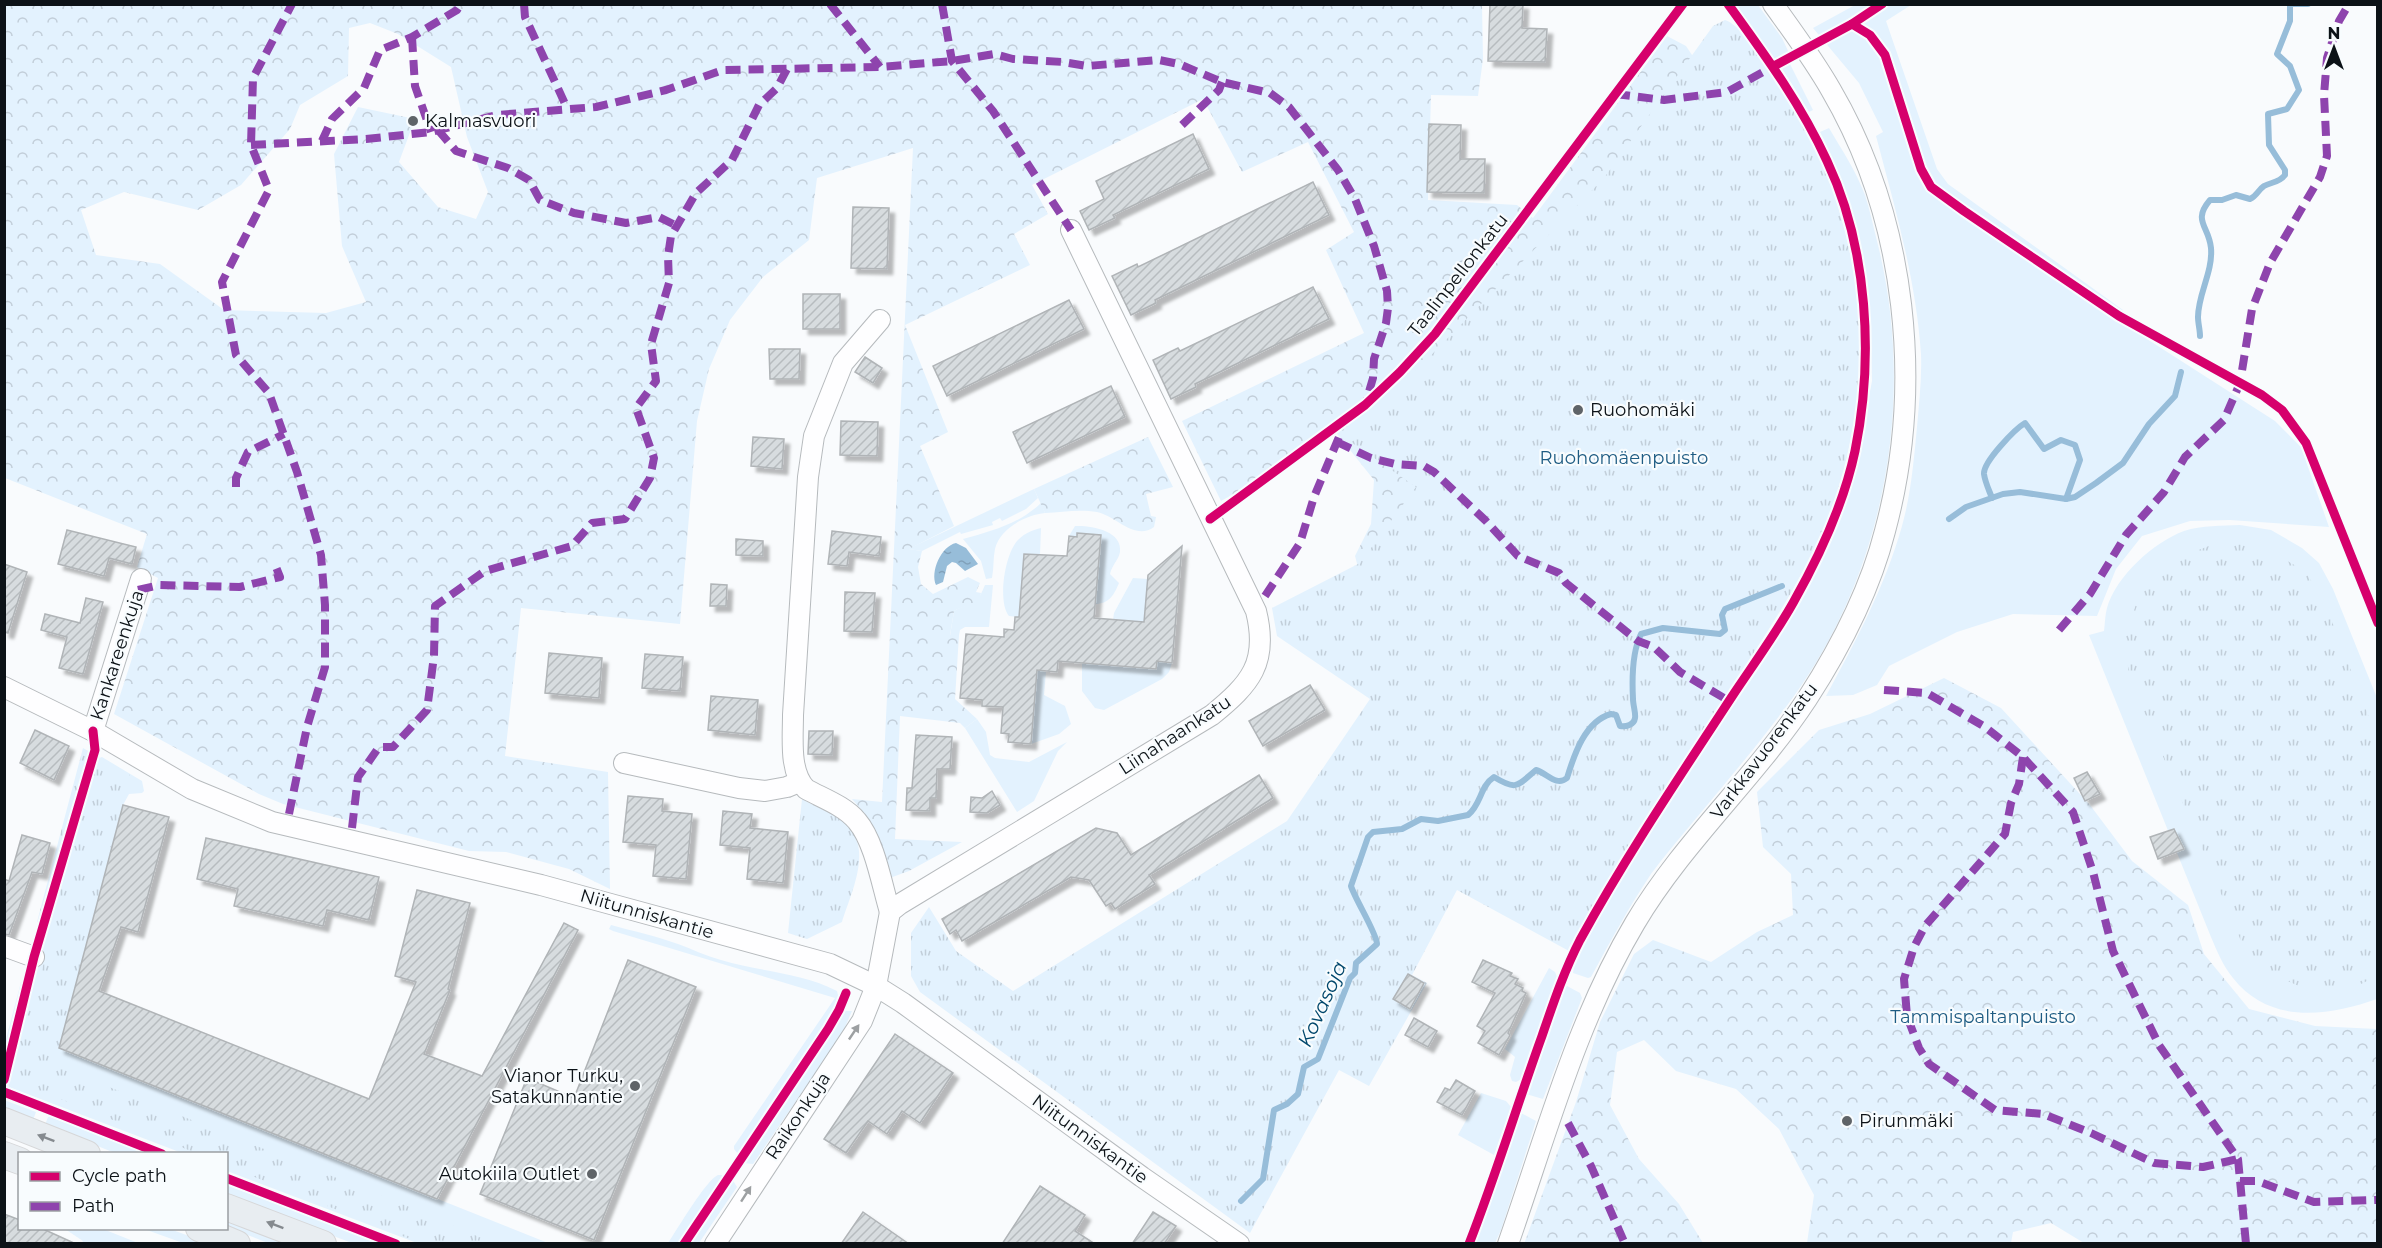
<svg xmlns="http://www.w3.org/2000/svg" width="2382" height="1248" viewBox="0 0 2382 1248" font-family="Montserrat,sans-serif">
<style>
.grass{fill:#e3f2fe}
.forest{fill:url(#forest-crowns);fill-rule:evenodd}
.park{fill:url(#park-tufts)}
.water{fill:url(#water-ripples)}
.lines{fill:none;stroke-linecap:round;stroke-linejoin:round}
.stream{stroke:#97bdd9;stroke-width:6}
.building{fill:url(#building-hatch);stroke:#b0b4b7;stroke-width:1.5;filter:url(#shadow)}
.minor-casing{stroke:#b6babd;stroke-width:22}
.major-casing{stroke:#d6d7d9;stroke-width:28}
.minor{stroke:#fefeff;stroke-width:20}
.major{stroke:#e8edf1;stroke-width:26}
.quiet{stroke:#8e44ad;stroke-width:8;stroke-dasharray:15 8;stroke-linecap:butt}
.cycleway-casing{stroke:#f8fcfe;stroke-width:13}
.cycleway{stroke:#d6006c;stroke-width:9}
.oneway{fill:#9da0a2}
.oneway2{fill:#858a8f}
.poi-dot{fill:#5f6468;stroke:#f8fcfe;stroke-width:2}
.labels{text-anchor:middle;stroke-width:4.5;stroke-linejoin:round;paint-order:stroke}
.poi-label{font-size:18px;fill:#0c1217;stroke:#f8fcfe;text-anchor:start}
.street-label{font-size:18px;fill:#0c1217;stroke:#f8fcfe}
.park-label{font-size:18px;fill:#1e5c83;stroke:#f8fcfe}
.water-label{font-size:20px;font-style:italic;fill:#00476c;stroke:#f8fcfe}
</style>
<defs>
<pattern id="forest-crowns" width="20" height="18" patternUnits="userSpaceOnUse" patternTransform="scale(1.5)"><rect width="20" height="18" fill="#e3f2fe"/><path d="M2 6a3 3 0 1 1 6 0M12 15a3 3 0 1 1 6 0" fill="none" stroke="#c2ced9"/></pattern>
<pattern id="park-tufts" width="24" height="20" patternUnits="userSpaceOnUse" patternTransform="scale(1.5)"><rect width="24" height="20" fill="#e3f2fe"/><path d="M3 7l-1-3M5 7V3M7 7l1-3M15 17l-1-3M17 17v-4M19 17l1-3" fill="none" stroke="#c2ced9"/></pattern>
<pattern id="water-ripples" width="26" height="14" patternUnits="userSpaceOnUse" patternTransform="scale(1.5)"><rect width="26" height="14" fill="#97bdd9"/><path d="M2 4q2-2 4 0t4 0M15 11q2-2 4 0t4 0" fill="none" stroke="#81a1ba"/></pattern>
<pattern id="building-hatch" width="6" height="6" patternUnits="userSpaceOnUse" patternTransform="scale(1.5)"><rect width="6" height="6" fill="#d7dcdf"/><path d="M-1 1l2-2M0 6l6-6M5 7l2-2" fill="none" stroke="#b7bcbf"/></pattern>
<filter id="shadow"><feDropShadow dx="5.5" dy="5.5" stdDeviation="1.5" flood-color="#0004"/></filter>
</defs>
<rect width="100%" height="100%" fill="#f9fbfd"/>
<g class="grass">
<path d="M1733,5H1758L1782,38L1789,53L1775,60Z"/>
<path d="M1855,5H1911L1886,21L1937,169L1948,184L2123,310L2111,316L2275,421L2301,447L2329,527L2230,520L2190,521L2142,536L2116,569L2097,616L2013,614L1957,632L1889,666L1877,685L1853,695L1826,696C1856,641 1885,586 1902,526C1911,494 1914,459 1917,427C1919,403 1922,378 1921,354C1916,279 1895,208 1876,136L1883,132L1859,83L1813,28Z"/>
<path d="M1790,64L1813,110L1809,112L1781,67Z"/>
<path d="M1829,128C1842,150 1856,171 1865,195C1870,210 1873,226 1877,241C1916,394 1887,567 1794,696C1763,739 1727,781 1693,822C1679,839 1664,856 1651,874C1629,907 1610,942 1591,977L1588,978L1573,973L1575,959L1615,885L1796,607L1832,538L1855,468L1872,381L1870,319L1863,261L1840,180L1820,132Z"/>
<path d="M1034,489L1038,498L1026,509L1002,521L1000,518L992,522L993,525L961,534L960,532L922,551L908,549Z"/>
<path d="M1041,503L1045,513C1026,515 1000,528 995,549C993,558 994,568 992,578L986,579L981,561L963,539C992,531 1019,524 1041,503Z"/>
<path d="M2240,525L2271,530L2302,548L2319,563L2333,589L2377,698V999C2328,1016 2270,1025 2233,978C2223,966 2217,951 2211,937L2089,635L2104,631C2105,623 2105,615 2107,608C2116,576 2154,542 2184,531C2202,525 2222,526 2240,525Z"/>
<path d="M1075,526C1089,525 1123,530 1120,552C1119,559 1112,565 1110,574L1119,583C1114,595 1109,604 1095,604L1101,535L1078,533L1077,537L1069,536Z"/>
<path d="M1041,528L1040,555L1024,554L1019,617L1009,616C997,602 1005,551 1019,539C1025,533 1033,530 1041,528Z"/>
<path d="M1133,578L1148,579L1144,622L1113,620L1114,613Z"/>
<path d="M985,585H993L989,627H965L960,630L959,635L950,636L954,611C977,598 973,613 985,585Z"/>
<path d="M1157,661L1172,663L1169,672L1162,679L1104,710L1095,708L1082,691V663L1156,669Z"/>
<path d="M1037,669L1046,672L1044,695L1065,706L1071,724L1059,734L1031,744Z"/>
<path d="M977,719L986,732L990,755L995,758L1029,762L1067,742L1058,751L1034,801L1017,812L965,728Z"/>
<path d="M102,757L142,781L144,791L142,793L129,794L123,805L59,1048L548,1243H417L227,1171L226,1154L182,1153L9,1087L8,1082L40,957L97,759Z"/>
<path d="M611,925C633,931 656,936 678,944C692,949 706,956 721,960C760,972 800,972 837,991L839,999L825,1026L738,1154L734,1149V1146L835,998L613,931L609,929Z"/>
<path d="M1549,968L1555,972L1557,977L1520,1080L1516,1082L1512,1081L1510,1075L1515,1057L1505,1049Z"/>
<path d="M1567,986L1580,993L1582,998L1543,1099L1526,1094L1563,989Z"/>
<path d="M843,1011H852L842,1034L753,1164L743,1163L828,1039Z"/>
<path d="M1481,1093L1506,1101L1511,1107L1494,1155L1458,1135Z"/>
<path d="M4,1100L36,1112L33,1120L5,1109Z"/>
<path d="M1521,1113L1536,1121L1501,1230L1495,1243H1475Z"/>
<path d="M48,1117H50L145,1153H115L45,1125Z"/>
<path d="M718,1175H722V1178L678,1243H668C677,1230 706,1180 718,1175Z"/>
<path d="M732,1179L737,1187L699,1243H688Z"/>
<path d="M226,1185L379,1243H352L227,1196Z"/>
<path d="M226,1218L292,1243H268L227,1227Z"/>
<path d="M65,1229H103L138,1243H82L83,1241Z"/>
<path d="M144,1229H170L208,1243H183Z"/>
</g>
<g class="forest">
<path d="M4,5H1482L1483,59L1478,96L1431,95L1428,200L1517,205L1533,218L1667,36L1686,46L1698,64L1363,586L1355,556L1371,524L1374,480L1330,425L1246,487L1221,501L1182,421L1364,333L1326,250L1354,232L1308,142L1242,172L1203,99L1032,185L1048,214L1014,234L1030,265L905,325L948,432L920,446L954,526L909,549L922,551L918,567L921,584L933,594L968,577L980,583L976,592L981,593L979,602C971,606 963,606 954,611L950,635H959L955,699L977,719L965,728L960,723L900,716L895,839L962,842L909,871L887,879L868,818L852,799L882,802L913,148L817,178L809,240L763,277L730,320L709,369L697,421L680,624L521,608L505,756L608,772L610,889L569,869L506,852L469,851L283,804L259,794L114,714L158,578L137,567L147,534L5,478ZM370,23L398,34L451,67L467,137L488,192L476,219L438,207L399,162L415,119L358,107L334,154L342,246L366,302L326,313L224,310L160,264L96,255L81,210L124,192L198,210L241,185L290,129L300,105L348,76L349,28Z"/>
<path d="M1148,437L1173,487L1146,494L1151,516L1156,517L1154,527C1135,541 1116,516 1097,512C1080,509 1062,512 1045,513L1034,489Z"/>
<path d="M1944,678L2001,708L2090,805L2132,861L2188,905L2204,954L2249,1009L2315,1026L2377,1029V1243H2084L2051,1223L2013,1232L2011,1243H1807L1814,1195L1779,1129L1736,1089L1676,1071L1644,1040L1617,1052L1610,1105L1639,1159L1679,1204L1703,1243L1524,1244L1576,1102L1600,1022L1634,954L1653,940L1711,962L1757,932L1793,915L1791,874L1763,847L1757,792L1819,730L1870,714Z"/>
</g>
<g class="park">
<path d="M1725,20C1746,25 1794,107 1805,128C1873,255 1878,412 1817,543C1788,605 1748,661 1711,718C1662,795 1613,870 1569,951L1457,890L1412,975L1427,983L1369,1086L1339,1070L1250,1233L920,992L911,976V933L929,907L956,951L1013,991L1287,821L1370,699L1277,636L1272,608L1360,563L1416,487L1338,433L1399,388L1604,178L1713,26Z"/>
<path d="M2214,544L2261,545L2306,572L2326,606L2377,738V976L2353,988L2301,987L2268,972L2244,948L2129,676L2125,638L2138,598L2157,566Z"/>
<path d="M83,748L130,775L54,1065L412,1208L493,1243H420L227,1166L226,1154L196,1153L5,1077V1043L21,982L37,988L53,929L37,922Z"/>
<path d="M802,799C816,807 836,814 847,825C873,850 851,893 842,922L807,939L788,933Z"/>
</g>
<path class="water" d="M956,543L966,548L978,564L965,571L956,563L952,562L947,566L943,582L936,585C930,572 941,546 956,543Z"/>
<g class="lines">
<g class="stream">
<path d="M2291,4H2308"/>
<path d="M2200,336C2200,330 2198,323 2198,317C2198,294 2213,272 2211,248C2209,226 2192,221 2210,200H2222L2236,195L2250,199C2257,196 2258,190 2264,186C2271,182 2279,183 2285,175V170L2269,145L2268,114L2287,109L2299,90L2290,66L2277,54L2290,21V4"/>
<path d="M1992,498C1989,490 1985,482 1984,474C1983,462 2015,429 2025,423L2044,449L2061,440L2075,445L2080,460L2066,499"/>
<path d="M1949,519L1966,507L2003,494L2020,492L2066,499L2075,497L2096,483L2123,463L2149,424L2175,396L2181,372"/>
<path d="M1241,1201L1263,1179L1274,1110L1287,1104L1298,1094L1304,1067L1318,1059L1350,978L1355,973L1356,963L1377,944C1377,934 1355,899 1351,886L1368,837L1373,832L1402,829L1421,819L1438,821L1468,815C1481,805 1480,786 1494,777C1517,791 1517,786 1536,770C1547,773 1556,787 1567,778C1574,755 1585,721 1611,714L1616,715L1620,726C1626,727 1634,725 1635,718C1636,714 1633,705 1633,699C1632,680 1632,652 1641,634L1663,628L1720,634L1725,630L1722,615L1725,609L1782,586"/>
</g>
</g>
<g class="building">
<path d="M1490,4H1523L1522,28L1547,29L1545,62L1488,61Z"/>
<path d="M1429,124L1461,125L1460,159H1485L1484,193L1427,192Z"/>
<path d="M1193,134L1209,169L1113,215L1115,218L1089,230L1080,211L1104,199L1096,181Z"/>
<path d="M1313,182L1329,215L1155,300L1156,303L1131,315L1112,276L1137,264L1138,267Z"/>
<path d="M853,207L889,208L887,269L851,268Z"/>
<path d="M1313,287L1329,319L1195,384L1196,387L1171,399L1153,360L1178,348L1180,351Z"/>
<rect x="803" y="294" width="37" height="35"/>
<path d="M1069,300L1084,329L947,396L933,366Z"/>
<path d="M769,349H800L799,379H770Z"/>
<path d="M865,357L882,368L873,383L855,372Z"/>
<path d="M1111,386L1125,417L1027,463L1013,432Z"/>
<path d="M841,421L878,422L877,456L840,455Z"/>
<path d="M753,437L784,439L782,469L751,466Z"/>
<path d="M67,530L136,547L132,564L109,558L104,576L58,564Z"/>
<path d="M832,531L881,537L879,556L849,552L847,566L828,564Z"/>
<path d="M1077,533L1101,535L1094,618L1144,622L1148,575L1182,546L1172,663L1157,661L1156,669L1058,661L1057,672L1037,670L1031,744L1008,742L1009,734L1001,733L1003,707L982,706V700L960,698L966,634L1004,637V629L1014,630L1015,617H1019L1024,554L1067,556L1069,536L1077,537Z"/>
<path d="M736,539L763,541V556L736,555Z"/>
<path d="M4,564L27,572L8,633L4,632Z"/>
<path d="M711,584L727,585L726,606H710Z"/>
<path d="M845,592L875,593L872,632L844,631Z"/>
<path d="M86,598L103,602L83,674L59,668L67,637L41,630L45,614L80,623Z"/>
<path d="M549,653L602,658L599,698L545,693Z"/>
<path d="M645,654L683,657L680,691L642,688Z"/>
<path d="M1310,685L1325,710L1263,746L1249,721Z"/>
<path d="M711,696L758,700L755,735L708,730Z"/>
<path d="M35,730L69,746L54,780L20,763Z"/>
<path d="M809,731H833L832,755L808,754Z"/>
<path d="M916,735L952,737L950,769H937L936,798H930V811L906,810L907,788H912Z"/>
<path d="M2087,772L2100,794L2085,801L2074,778Z"/>
<path d="M1259,775L1273,798L1149,875L1155,884L1115,909L1111,903L1106,906L1089,880L1071,877L962,941L956,930L950,934L942,919L1096,828L1117,833L1131,855Z"/>
<path d="M992,791L1000,805L987,813L970,812L971,797L982,798Z"/>
<path d="M628,796L663,799L662,811L692,814L686,879L653,876L656,845L623,842Z"/>
<path d="M123,805L169,817L138,932L121,927L99,991L369,1099L416,982L395,976L417,890L470,903L448,989L450,990L424,1054L482,1076L564,923L578,930L437,1199L59,1048Z"/>
<path d="M723,811L752,814L750,828L788,832L783,883L747,879L750,848L720,845Z"/>
<path d="M2174,829L2184,849L2158,859L2150,837Z"/>
<path d="M22,835L50,843L42,874L32,872L9,935L4,934V879L9,881Z"/>
<path d="M206,838L379,877L369,920L327,910L323,926L234,906L238,889L197,879Z"/>
<path d="M628,960L696,987L594,1240L480,1194L527,1078L574,1098Z"/>
<path d="M1483,960L1512,973L1510,976L1518,979L1515,984L1523,988L1522,991L1526,993L1508,1033L1510,1035L1499,1055L1478,1043L1485,1031L1477,1026L1495,993L1472,982Z"/>
<path d="M1408,974L1424,983L1410,1009L1393,999Z"/>
<path d="M1414,1018L1437,1031L1428,1047L1405,1035Z"/>
<path d="M895,1034L953,1073L920,1123L902,1111L887,1134L868,1121L846,1153L824,1139Z"/>
<path d="M1456,1080L1475,1091L1462,1115L1437,1102L1445,1088L1450,1090Z"/>
<path d="M1040,1186L1085,1215L1075,1231L1095,1244H1002Z"/>
<path d="M863,1212L909,1244H841Z"/>
<path d="M1153,1212L1176,1226L1164,1244H1132Z"/>
<path d="M4,1214L20,1220V1228H41L76,1244H4Z"/>
</g>
<g class="lines">
<g class="minor-casing">
<g id="minor">
<path d="M880,320L843,363L814,436L808,477L793,715C793,739 789,772 806,789C822,798 845,806 857,821C875,842 882,886 890,912"/>
<path d="M4,687L93,731L192,789L272,822L541,885L830,964L876,986L903,1003L1142,1177L1239,1244"/>
<path d="M93,731L141,579"/>
<path d="M624,763L739,788L765,791L787,787L799,782"/>
<path d="M4,946L34,957"/>
<path d="M715,1244L862,1021L876,986L890,912L900,904L1212,715C1250,684 1269,663 1256,611L1071,230"/>
<path d="M1508,1244C1546,1136 1576,1022 1635,923C1683,842 1755,778 1807,699C1840,648 1870,590 1885,531C1924,386 1907,220 1831,90C1814,60 1793,32 1773,4"/>
</g>
</g>
<g class="major-casing">
<g id="major">
<path d="M4,1121L87,1154"/>
<path d="M4,1155L20,1161"/>
<path d="M226,1207L323,1244"/>
<path d="M199,1228L237,1244"/>
</g>
</g>
<use href="#minor" class="minor"/>
<use href="#major" class="major"/>
<g class="quiet">
<path d="M524,4L525,17L567,108"/>
<path d="M830,4L880,67"/>
<path d="M942,4L952,61L993,111L1071,230"/>
<path d="M412,37L415,86L431,132"/>
<path d="M1615,94L1664,100L1727,92L1774,66"/>
<path d="M1182,125L1219,90L1222,82"/>
<path d="M438,130L456,151L508,168L529,180L540,200L574,213L626,223L659,217L677,226"/>
<path d="M322,141L332,119L364,88L380,50L412,37L457,10L461,4"/>
<path d="M251,145L366,139L431,132L497,115L596,107L666,90L723,70L880,67L952,61L994,54L1013,59L1063,62L1087,66L1159,60L1179,64L1222,82L1270,93L1289,107L1338,170L1355,199L1374,246L1387,291L1388,308L1386,323L1374,359L1373,378L1366,402"/>
<path d="M1337,442L1371,458L1395,464L1424,466L1434,472L1485,520L1518,556L1559,573L1566,583L1638,641L1654,647L1680,672L1729,701"/>
<path d="M236,487V478L248,452L284,434"/>
<path d="M138,590L160,585L240,587L280,577L276,567"/>
<path d="M1265,596L1300,543L1314,497L1339,437"/>
<path d="M2059,630L2090,594L2126,535L2164,492L2185,457L2224,420L2240,383L2252,309L2270,263L2320,177L2327,156L2324,95L2327,58L2339,21L2349,4"/>
<path d="M1884,690L1927,693L1985,727L2023,757L2073,812L2093,872L2113,951L2159,1045L2238,1159L2246,1244"/>
<path d="M2023,757L2019,784L2011,803L2005,834L1925,926L1914,947L1904,979L1907,1016L1919,1048L1929,1064L1995,1110L2043,1114L2091,1133L2154,1163L2203,1167L2238,1159"/>
<path d="M289,814L307,727L325,667V605L321,555L297,472L269,393L236,355L222,282L269,190L251,145L253,78L292,4"/>
<path d="M352,828L358,777L379,747H393L427,710L434,656L435,606L485,571L572,546L592,523L625,519L650,478L654,458L636,408L656,381L651,344L669,283L668,256L671,236L696,193L732,160L759,105L777,88L787,69"/>
<path d="M1568,1123L1591,1166L1625,1244"/>
<path d="M2240,1181H2257L2314,1202L2378,1200"/>
</g>
<g class="cycleway-casing">
<g id="cycleway">
<path d="M1852,24L1870,35L1885,55L1921,169L1931,187L1964,211L2119,316L2262,395L2282,410L2306,443L2378,623"/>
<path d="M1774,66L1852,24L1882,4"/>
<path d="M1210,519L1365,405L1400,372L1435,334L1683,4"/>
<path d="M4,1080L34,957L95,750L93,731"/>
<path d="M4,1092L162,1154"/>
<path d="M226,1178L396,1244"/>
<path d="M684,1244L828,1029L839,1010L846,993"/>
<path d="M1469,1244C1496,1175 1517,1105 1542,1036C1553,1004 1564,971 1580,940C1626,856 1680,776 1733,695C1753,665 1775,635 1793,603C1819,557 1844,503 1855,451C1874,358 1868,248 1827,161C1801,104 1765,55 1728,4"/>
</g>
</g>
<use href="#cycleway" class="cycleway"/>
</g>
<defs><path id="oneway-solid" d="M-6-.8H1V-3.2L6.5 0L1 3.2V.8H-6Z" transform="scale(1.5)"/></defs>
<g class="oneway">
<use href="#oneway-solid" transform="translate(854 1032) rotate(-56)"/>
<use href="#oneway-solid" transform="translate(746 1194) rotate(-57)"/>
</g>
<g class="oneway2">
<use href="#oneway-solid" transform="translate(46 1138) rotate(-159)"/>
<use href="#oneway-solid" transform="translate(275 1225) rotate(-159)"/>
</g>
<g class="poi-dot">
<circle cx="413" cy="121" r="6"/>
<circle cx="1578" cy="410" r="6"/>
<circle cx="635" cy="1086" r="6"/>
<circle cx="1847" cy="1121" r="6"/>
<circle cx="592" cy="1174" r="6"/>
</g>
<g class="labels">
<g class="poi-label">
<text x="425" y="127">Kalmasvuori</text>
<text x="1590" y="416">Ruohomäki</text>
<text x="623" y="1082" text-anchor="end">Vianor Turku,<tspan x="623" dy="21">Satakunnantie</tspan></text>
<text x="1859" y="1127">Pirunmäki</text>
<text x="580" y="1180" text-anchor="end">Autokiila Outlet</text>
</g>
<g class="street-label">
<text transform="translate(1458 275) rotate(-52)" y="6">Taalinpellonkatu</text>
<text transform="translate(117 655) rotate(-72)" y="6">Kankareenkuja</text>
<text transform="translate(1175 735) rotate(-33)" y="6">Liinahaankatu</text>
<text transform="translate(1764 751) rotate(-53)" y="6">Varkkavuorenkatu</text>
<text transform="translate(647 914) rotate(16)" y="6">Niitunniskantie</text>
<text transform="translate(798 1116) rotate(-56)" y="6">Raikonkuja</text>
<text transform="translate(1090 1139) rotate(36)" y="6">Niitunniskantie</text>
</g>
<g class="park-label">
<text x="1624" y="464">Ruohomäenpuisto</text>
<text x="1983" y="1023">Tammispaltanpuisto</text>
</g>
<g class="water-label">
<text transform="translate(1322 1004) rotate(-66)" y="7">Kovasoja</text>
</g>
</g>
<rect width="2382" height="1248" fill="none" stroke="#0c1217" stroke-width="12"/>
<rect x="18" y="1152" width="210" height="78" fill="#f8fcfe" stroke="#9a9ea2" stroke-width="1.5"/>
<rect x="30" y="1172" width="30" height="9" fill="#d6006c" stroke="#9a9ea2" stroke-width="1.5"/>
<text x="72" y="1182" font-size="18" fill="#0c1217">Cycle path</text>
<rect x="30" y="1202" width="30" height="9" fill="#8e44ad" stroke="#9a9ea2" stroke-width="1.5"/>
<text x="72" y="1212" font-size="18" fill="#0c1217">Path</text>
<g transform="translate(2334 48)" stroke="#f8fcfe" stroke-width="4.5" paint-order="stroke">
<path d="M0-4.5L10 22L0 15L-10 22Z" fill="#0c1217"/>
<text y="-9" font-size="16" font-weight="bold" text-anchor="middle" fill="#0c1217">N</text>
</g>
</svg>
